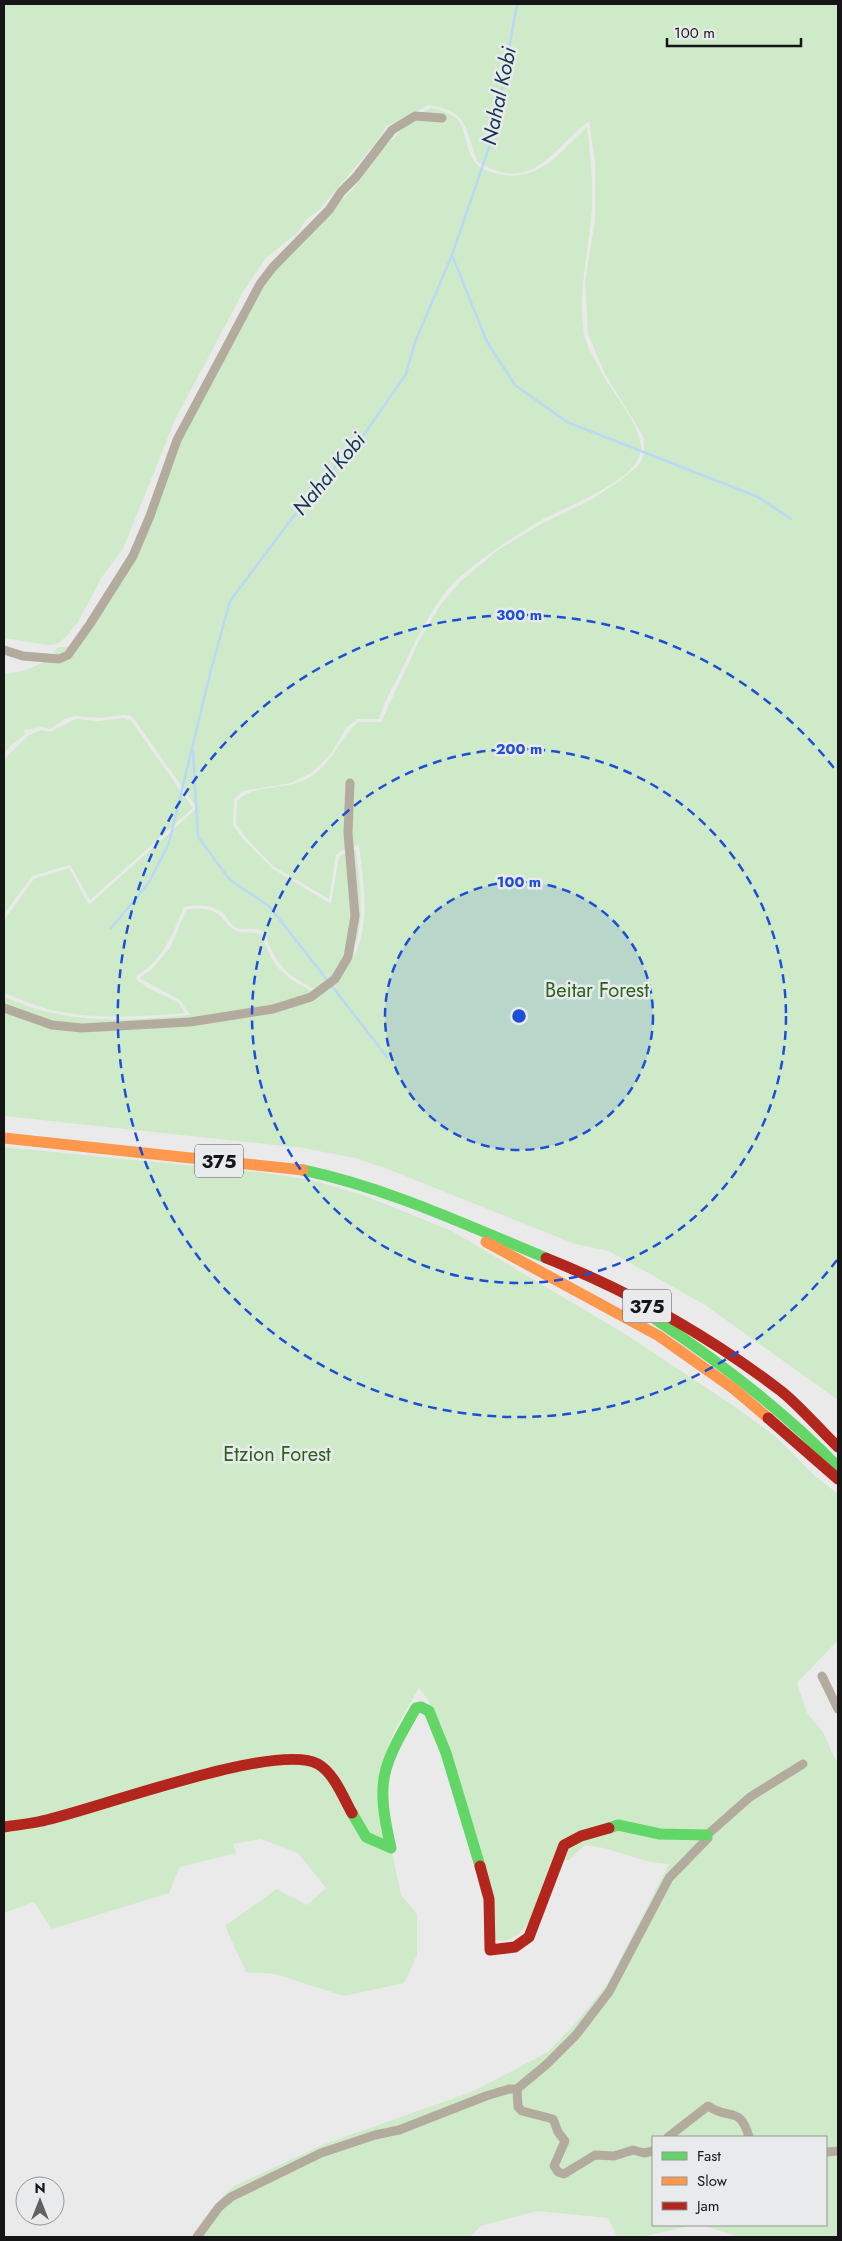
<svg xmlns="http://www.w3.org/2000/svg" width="842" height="2241" viewBox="0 0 842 2241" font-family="Jost,sans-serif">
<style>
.green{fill:#cfeac9}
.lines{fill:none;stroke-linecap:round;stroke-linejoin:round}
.stream{stroke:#b9d9f6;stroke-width:2.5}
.street{stroke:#b3ac9e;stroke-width:9}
.fast{stroke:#63d668;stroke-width:11}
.slow{stroke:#ff974d;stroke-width:11}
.jam{stroke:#b3261e;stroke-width:11}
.ring{fill:none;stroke:#1d4ed8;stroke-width:2.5;stroke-dasharray:9 6}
.labels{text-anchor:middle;stroke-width:5;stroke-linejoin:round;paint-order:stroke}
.shield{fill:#e9eaec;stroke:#555556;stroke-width:1}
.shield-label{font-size:19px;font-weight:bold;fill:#151516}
.park-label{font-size:20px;fill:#286318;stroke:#e9eaec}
.water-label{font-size:21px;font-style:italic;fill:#12354f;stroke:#e9eaec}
.centre{fill:#1d4ed8;stroke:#e9eaec;stroke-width:2.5}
.ring-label{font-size:15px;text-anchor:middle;font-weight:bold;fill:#1d4ed8;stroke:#e9eaec;stroke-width:5;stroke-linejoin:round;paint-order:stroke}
</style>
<rect width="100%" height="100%" fill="#eaeaeb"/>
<g class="green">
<path d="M4,4H838V1400L705,1305L609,1251L575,1244L385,1168L355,1158L303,1148L4,1116V997C18,1002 33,1009 48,1012C97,1023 140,1020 190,1015L180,1000L139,978L151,970L170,948L186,910C199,907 214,908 223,919C226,922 230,928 235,930C243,935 254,930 262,935C272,966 283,977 312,991C323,983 341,974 349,963C373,932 363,881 359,845L344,849L336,855L329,899L274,867L245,837L236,824L237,801C256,782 290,792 313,775C334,760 340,738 358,722H381L420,639L441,604L462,580L498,550L541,524L591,500L621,480L639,465L644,454V438L604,372L588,334L585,282L595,220V163L589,121C551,150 533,195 478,162C464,128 470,112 429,105L387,126L374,145L319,210L307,219L297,233L266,258L243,292L175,420L123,549L102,577L78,622L66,637L57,644L49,645L4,638Z"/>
<path d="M431,108C474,117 457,133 475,162C479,169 490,172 498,174C542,182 557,154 587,127C591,158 594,190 591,221C587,259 578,295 584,334C586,345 594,358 599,368C609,389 648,432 640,455C630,484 564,507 538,522C511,538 485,556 461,576C433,601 417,639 401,671C393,687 384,702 379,719H357L346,728L331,754L311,773L291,783L243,791L234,799L233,825L243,839L273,869L331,904L339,857L346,852L356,850C361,891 370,946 335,978C330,983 321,986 315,989C294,979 281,970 271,949C268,944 267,936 263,932C256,926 245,931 237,928C231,925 228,919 224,914C213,904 197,904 184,907C175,928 167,950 150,966C145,970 140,973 135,978L146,987L178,1002L185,1013C138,1017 93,1020 47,1009C33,1005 18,998 4,993V920L34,879L69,868L89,905L197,808L132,716L124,715L98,718L75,716L65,719L50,729L41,727L24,730L25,735L11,745L4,754V674C24,672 47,665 58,647H73L154,513L188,423L276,265L356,185L383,149L406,125L419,114Z"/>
<path d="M124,718L131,721L193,808L90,900L70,865L32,876L4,914V759L29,735L41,730L50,732L76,719L98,721Z"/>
<path d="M4,1147L265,1173L311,1180L363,1195L452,1231L630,1337L734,1406L775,1436L815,1476L838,1494V1640L797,1683L807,1713L823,1732L836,1761L838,1760V2237H739L702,2225H826V2137H653V2225H693L641,2237H617L608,2218L537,2211L481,2226L470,2237H197L222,2197L236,2185L322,2145L474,2091L548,2052L581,2017L608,1983L669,1864L650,1862L604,1848L585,1845L569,1860L554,1862C544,1887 530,1948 495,1940L484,1877L429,1701L419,1688L394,1731L386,1754L391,1848L401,1895L417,1914V1955L404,1983L344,1996L275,1974L246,1972L225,1926L277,1889L307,1905L326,1888L298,1853L261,1839L233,1844L236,1853L180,1867L169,1893L52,1929L34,1902L4,1913Z"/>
</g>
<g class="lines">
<g class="stream">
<path d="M452,255L487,342L515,385L567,422L758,497L791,519"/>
<path d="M193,751L198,837L230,880L269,906L328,981"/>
<path d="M111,928L148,884L169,843L211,670L230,601L311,493L361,439L406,374L415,342L452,255L495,130L517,4"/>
<path d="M331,985L387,1057"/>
</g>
<g class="street">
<path d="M4,650L23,656L59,659L68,655L90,624L133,556L150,516L177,440L260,284L273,267L329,210L341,192L356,177L392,130L415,116L442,118"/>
<path d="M4,1008L52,1025L82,1028L190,1022L273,1009L311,997L335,979L348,957L355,916L348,833L350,783"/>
<path d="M822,1676L838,1709"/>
<path d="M517,2089L518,2107L522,2111L553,2119L558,2132L565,2141L554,2166L558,2172L564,2174L595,2155L614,2156L633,2150L644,2153L653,2151"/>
<path d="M668,2137L708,2106C730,2121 740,2105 749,2137"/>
<path d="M826,2152L838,2151"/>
<path d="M197,2237L219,2207L231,2197L321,2153L375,2135L399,2130L486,2096L509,2089H517L547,2064L576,2035L609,1992L669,1878L708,1838L707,1835L750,1797L803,1764"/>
</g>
<g class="fast">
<path d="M303,1170C388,1188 466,1225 546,1258"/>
<path d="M655,1319C721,1363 783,1410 838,1467"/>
<path d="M352,1813L366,1837L391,1848C375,1779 382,1767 416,1708L421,1707L429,1711L446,1753L480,1866"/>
<path d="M609,1828L618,1825L660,1834L707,1835"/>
</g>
<g class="slow">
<path d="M4,1138L303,1170"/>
<path d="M486,1242L659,1336L734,1389L768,1418"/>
</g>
<g class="jam">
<path d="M546,1258C629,1291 709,1336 781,1391C801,1407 819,1429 838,1447"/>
<path d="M768,1418L838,1479"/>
<path d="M4,1827C16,1825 29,1824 42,1821C95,1810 276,1741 318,1764C334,1773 343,1797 352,1813"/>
<path d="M480,1866L489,1899L490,1950L515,1947L529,1937L564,1845L581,1836L609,1828"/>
</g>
</g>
<circle cx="519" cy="1016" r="134" fill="#1d4ed8" fill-opacity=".12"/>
<g class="ring">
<circle cx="519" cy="1016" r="134"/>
<circle cx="519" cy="1016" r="267"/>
<path d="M837 1260A401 401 0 1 1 837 772"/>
</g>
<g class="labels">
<g class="shield">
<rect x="195" y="1144.5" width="48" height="33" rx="4"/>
<rect x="623" y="1289.5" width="48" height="33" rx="4"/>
</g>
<g class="shield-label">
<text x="219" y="1168">375</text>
<text x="647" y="1313">375</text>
</g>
<g class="park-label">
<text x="597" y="997">Beitar Forest</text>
<text x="277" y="1461">Etzion Forest</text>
</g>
<g class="water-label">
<text transform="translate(499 96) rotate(-78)" y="7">Nahal Kobi</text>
<text transform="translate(329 474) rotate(-50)" y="7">Nahal Kobi</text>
</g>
</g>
<circle cx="519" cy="1016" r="8" class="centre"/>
<g class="ring-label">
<text x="519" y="620">300 m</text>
<text x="519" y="754">200 m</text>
<text x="519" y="887">100 m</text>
</g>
<rect width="842" height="2241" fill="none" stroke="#151516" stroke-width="10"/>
<rect x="652" y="2136" width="175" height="90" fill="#e9eaec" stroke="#949596"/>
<rect x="662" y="2152" width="25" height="8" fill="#63d668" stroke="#949596"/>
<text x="697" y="2161" font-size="15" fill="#151516">Fast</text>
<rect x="662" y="2177" width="25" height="8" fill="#ff974d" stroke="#949596"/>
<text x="697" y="2186" font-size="15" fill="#151516">Slow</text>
<rect x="662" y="2202" width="25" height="8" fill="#b3261e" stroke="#949596"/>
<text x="697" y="2211" font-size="15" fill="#151516">Jam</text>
<g transform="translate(40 2201)"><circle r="24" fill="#e9eaec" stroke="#949596"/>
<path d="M0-4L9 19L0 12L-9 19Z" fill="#606061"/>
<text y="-8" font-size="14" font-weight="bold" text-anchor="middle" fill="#151516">N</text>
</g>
<path d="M667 38v8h134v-8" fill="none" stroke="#151516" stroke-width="2.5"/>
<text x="674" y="38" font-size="15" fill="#151516" stroke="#e9eaec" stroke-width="4" paint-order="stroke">100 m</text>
</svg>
